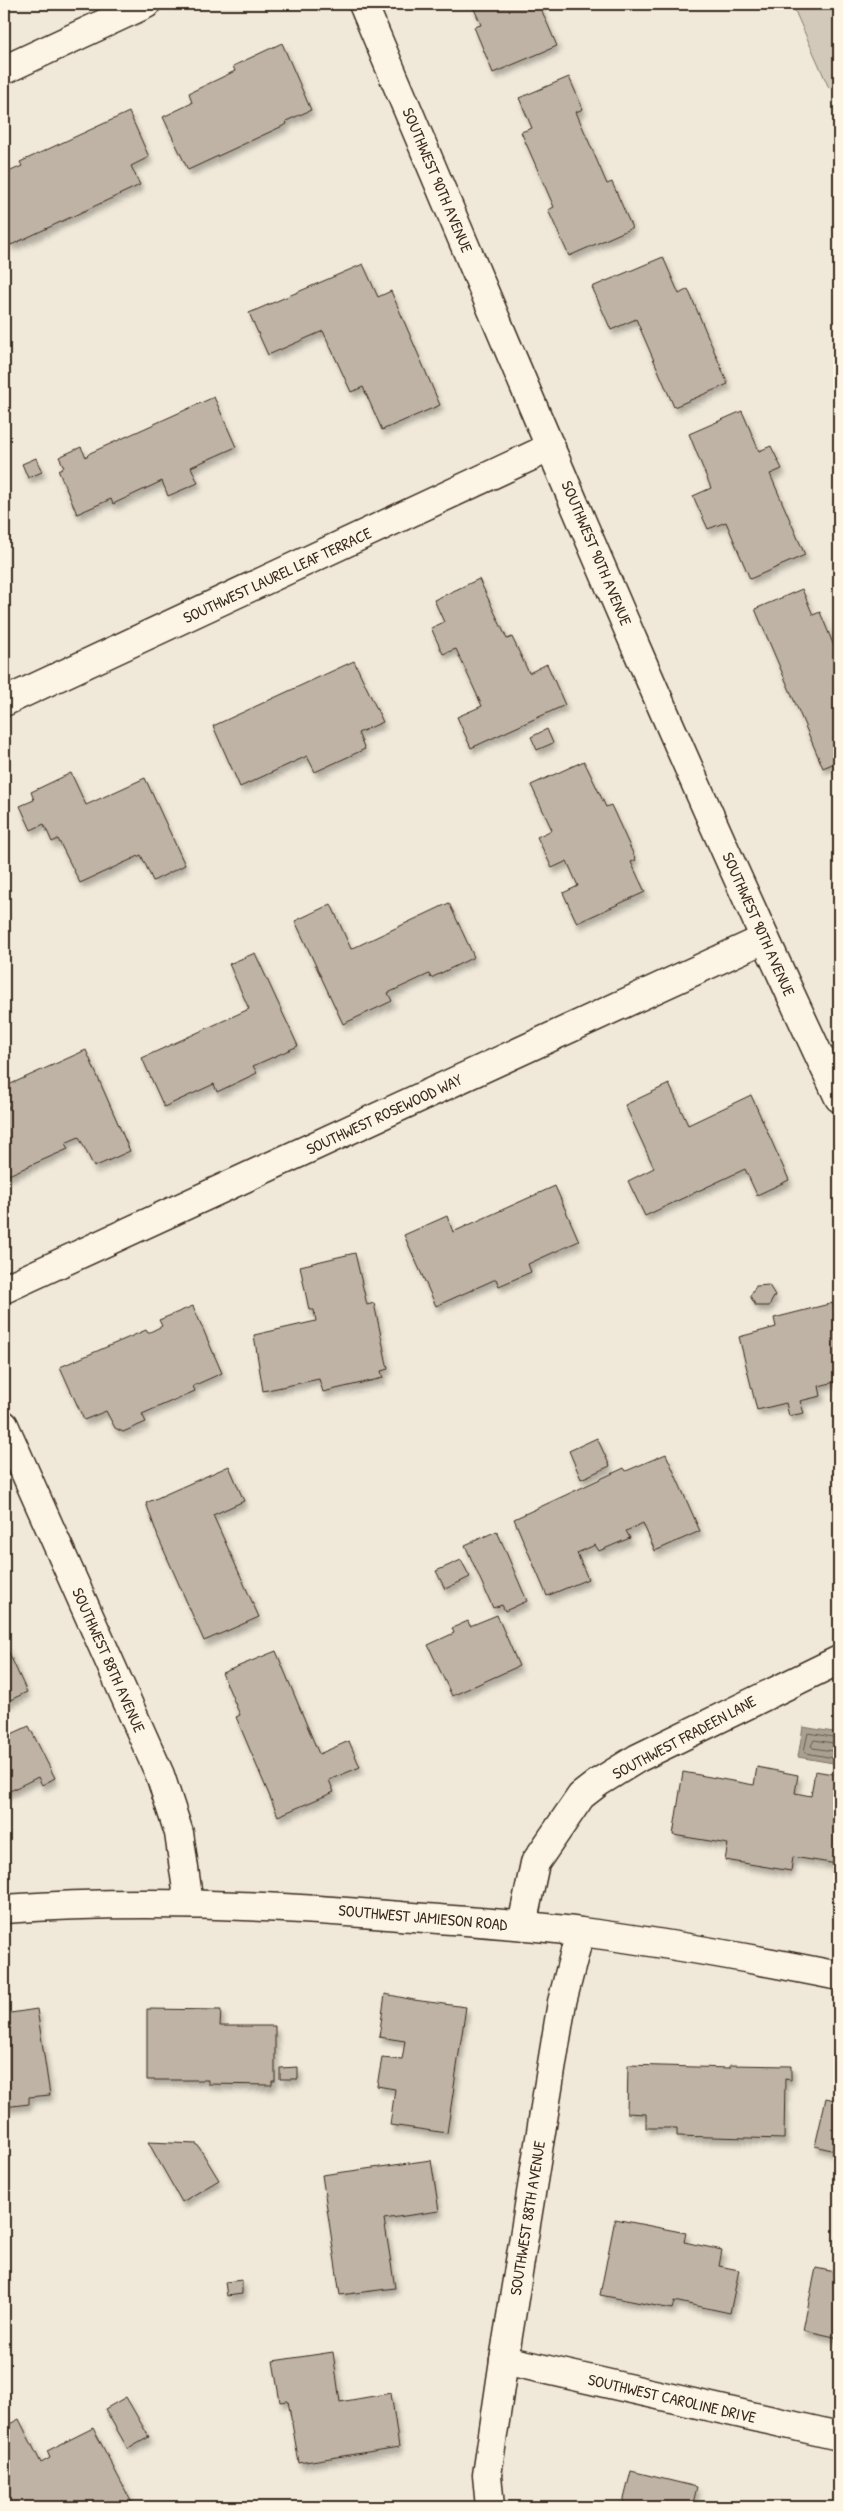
<svg xmlns="http://www.w3.org/2000/svg" width="843" height="2511" viewBox="0 0 843 2511" font-family="'Patrick Hand',sans-serif">
<style>
.green{fill:#d2c9ba;stroke:#867a6c}
.water{fill:#aaa091;stroke:#7e7163}
.lines{fill:none;stroke-linecap:round;stroke-linejoin:round}
.shore{stroke:#67594c;stroke-width:1}
.building{fill:#beb3a4;stroke:#3b2a1e;filter:url(#shadow)}
.street-casing{stroke:#3b2a1e;stroke-width:31}
.secondary-casing{stroke:#3b2a1e;stroke-width:31}
.street{stroke:#fcf5e5;stroke-width:28}
.secondary{stroke:#fcf5e5;stroke-width:28}
.labels{text-anchor:middle;stroke-width:4.5;stroke-linejoin:round;paint-order:stroke}
.street-label{font-size:16px;fill:#3b2a1e;stroke:#fcf5e5}
</style>
<defs>
<filter id="shadow"><feDropShadow dx="3" dy="5.5" stdDeviation="2.5" flood-color="#0004"/></filter>
</defs>
<rect width="100%" height="100%" fill="#f0e9d9"/>
<filter id="ink" filterUnits="userSpaceOnUse"><feTurbulence type="fractalNoise" baseFrequency=".02" numOctaves="2"/><feDisplacementMap in="SourceGraphic" scale="10" xChannelSelector="R" yChannelSelector="G"/><feConvolveMatrix kernelMatrix="1 2 1 2 8 2 1 2 1" color-interpolation-filters="sRGB"/></filter>
<g filter="url(#ink)">
<path class="green" d="M792,4H839V84L829,88Z"/>
<path class="water" d="M803,1727L839,1733V1764L798,1757Z"/>
<g class="lines">
<g class="shore">
<path d="M839,1738L808,1733L804,1751L806,1753L839,1759"/>
<path d="M839,1744L814,1740L811,1746L813,1748L839,1752"/>
</g>
</g>
<g class="building">
<path d="M472,4H539L557,46L493,73L474,27L481,25Z"/>
<path d="M282,43L311,110L286,121L287,124L188,170L163,117L192,103L189,93L235,71L233,66Z"/>
<path d="M569,77L583,109L576,112L607,184L612,182L632,228L569,256L548,210L554,207L521,132L532,128L519,98Z"/>
<path d="M129,112L149,157L131,166L140,185L11,245L4,230V174L22,166L20,162Z"/>
<path d="M663,257L679,294L688,289L728,384L674,407L636,319L611,330L592,287Z"/>
<path d="M363,264L378,297L391,291L440,405L382,430L363,387L351,392L323,331L268,355L249,313Z"/>
<path d="M214,397L236,447L191,467L198,483L168,496L162,481L113,504L111,499L77,514L58,470L64,467L59,457L81,447L86,457L90,453Z"/>
<path d="M742,411L759,451L771,446L782,469L770,474L805,555L750,579L726,522L708,529L693,496L711,488L689,434Z"/>
<path d="M36,458L42,472L28,478L22,464Z"/>
<path d="M479,579L507,639L512,637L529,673L547,664L565,705L471,748L457,717L482,706L456,649L443,654L431,628L444,622L434,600Z"/>
<path d="M802,589L813,615L820,612L839,658V761L823,768L755,609Z"/>
<path d="M354,661L383,722L358,733L365,749L315,772L307,756L240,787L213,726Z"/>
<path d="M547,729L553,743L537,750L531,737Z"/>
<path d="M584,761L606,807L611,805L636,860L631,862L645,892L577,923L563,893L578,886L567,861L552,868L537,837L552,830L531,785Z"/>
<path d="M71,773L86,805L145,778L185,865L153,881L141,855L80,883L58,839L52,842L44,824L31,830L20,806L34,800L31,792Z"/>
<path d="M449,903L474,957L431,978L429,974L388,993L392,1001L343,1024L295,921L331,904L351,949Z"/>
<path d="M255,953L298,1046L253,1066L257,1073L217,1092L214,1084L164,1107L142,1058L249,1009L229,964Z"/>
<path d="M86,1050L130,1151L94,1167L79,1137L65,1143L68,1149L4,1177V1110L9,1108L4,1097V1087Z"/>
<path d="M669,1084L688,1125L751,1095L789,1180L757,1195L745,1169L645,1216L628,1181L654,1168L625,1105Z"/>
<path d="M555,1186L579,1241L528,1264L531,1272L499,1286L496,1279L436,1306L404,1235L447,1216L453,1232Z"/>
<path d="M355,1253L367,1305L374,1303L388,1369L381,1371L383,1378L323,1392L319,1379L263,1391L254,1335L316,1321L314,1310H309L300,1266Z"/>
<path d="M769,1285L775,1295L769,1306H756L750,1296L756,1286Z"/>
<path d="M833,1303L835,1314L839,1313V1381L819,1386L821,1396L800,1401L804,1413L789,1416L786,1403L757,1410L739,1337L776,1327L774,1318Z"/>
<path d="M193,1306L222,1373L193,1386L195,1391L142,1414L146,1422L123,1432L115,1428L106,1411L84,1420L60,1367L146,1330L148,1333L162,1326L159,1320Z"/>
<path d="M597,1438L610,1466L581,1479L569,1451Z"/>
<path d="M666,1454L700,1531L655,1551L643,1523L626,1531L630,1538L599,1551L595,1545L577,1553L588,1579L547,1596L514,1519L624,1468L626,1471Z"/>
<path d="M229,1466L244,1501L213,1515L259,1617L204,1641L158,1537L146,1503Z"/>
<path d="M497,1531L527,1601L505,1611L502,1605L493,1608L465,1545Z"/>
<path d="M461,1560L470,1577L445,1589L436,1571Z"/>
<path d="M497,1615L519,1666L452,1696L428,1645L454,1633L452,1628L468,1621L470,1626Z"/>
<path d="M4,1642L27,1692L4,1703Z"/>
<path d="M276,1651L319,1754L349,1741L360,1767L329,1780L334,1792L278,1816L236,1717L240,1715L222,1673Z"/>
<path d="M29,1726L55,1778L42,1785L38,1777L6,1793L4,1788V1730L7,1736Z"/>
<path d="M757,1767L798,1775L795,1793L811,1796L815,1771L839,1775V1851L837,1864L793,1857L791,1871L725,1860L728,1844L673,1835L683,1772L754,1785Z"/>
<path d="M385,1994L414,2000L466,2007L447,2133L390,2125L395,2089L377,2086L382,2058L402,2060L405,2041L379,2037Z"/>
<path d="M37,2009L50,2095L29,2097V2104L4,2107V2014Z"/>
<path d="M147,2009L221,2010L220,2026H275V2081H272V2085L208,2084V2080H147Z"/>
<path d="M628,2065L730,2068V2065L791,2066V2080L785,2079L784,2139L677,2136V2128H646V2114L627,2113Z"/>
<path d="M298,2067V2079H280V2068Z"/>
<path d="M826,2098L839,2101V2152L815,2146Z"/>
<path d="M148,2142L197,2144L219,2180L182,2202Z"/>
<path d="M431,2160L439,2211L384,2219L395,2288L340,2295L322,2175Z"/>
<path d="M615,2219L686,2233L684,2242L722,2250L719,2266L739,2270L730,2313L674,2301L672,2309L600,2295Z"/>
<path d="M816,2268L839,2273V2338L803,2330Z"/>
<path d="M242,2280V2294L227,2296L225,2282Z"/>
<path d="M333,2352L340,2402L391,2393L399,2447L299,2463L288,2401L280,2402L273,2361Z"/>
<path d="M126,2397L149,2437L128,2449L105,2409Z"/>
<path d="M19,2419L41,2463L50,2458L47,2451L93,2428L134,2507H4V2427Z"/>
<path d="M631,2471L697,2487L692,2507H622Z"/>
</g>
<g class="lines">
<g class="street-casing">
<g id="street">
<path d="M363,4C518,370 669,738 839,1098"/>
<path d="M4,70L146,4"/>
<path d="M4,702L551,447"/>
<path d="M4,1289L764,939"/>
<path d="M4,1425L160,1775L179,1833L189,1904"/>
<path d="M522,1925L535,1863L581,1796L599,1782L638,1758L839,1660"/>
<path d="M504,2360L839,2436"/>
<path d="M490,2507L487,2475L504,2360L562,2002L580,1932"/>
</g>
</g>
<g class="secondary-casing">
<path id="secondary" d="M4,1909C136,1899 268,1905 400,1916C460,1921 521,1924 581,1932C668,1943 754,1959 839,1976"/>
</g>
<use href="#street" class="street"/>
<use href="#secondary" class="secondary"/>
</g>
</g>
<g class="labels">
<g class="street-label">
<text transform="translate(438 180) rotate(67)" y="6">SOUTHWEST 90TH AVENUE</text>
<text transform="translate(597 553) rotate(67)" y="6">SOUTHWEST 90TH AVENUE</text>
<text transform="translate(277 575) rotate(-25)" y="6">SOUTHWEST LAUREL LEAF TERRACE</text>
<text transform="translate(759 924) rotate(66)" y="6">SOUTHWEST 90TH AVENUE</text>
<text transform="translate(384 1114) rotate(-25)" y="6">SOUTHWEST ROSEWOOD WAY</text>
<text transform="translate(109 1660) rotate(66)" y="6">SOUTHWEST 88TH AVENUE</text>
<text transform="translate(684 1737) rotate(-28)" y="6">SOUTHWEST FRADEEN LANE</text>
<text transform="translate(423 1917) rotate(5)" y="6">SOUTHWEST JAMIESON ROAD</text>
<text transform="translate(527 2218) rotate(-81)" y="6">SOUTHWEST 88TH AVENUE</text>
<text transform="translate(672 2398) rotate(13)" y="6">SOUTHWEST CAROLINE DRIVE</text>
</g>
</g>
<rect width="843" height="2511" fill="none" stroke="#fcf5e5" stroke-width="20"/>
<rect x="10" y="10" width="823" height="2491" fill="none" stroke="#3b2a1e" stroke-width="2" filter="url(#ink)"/>
</svg>
